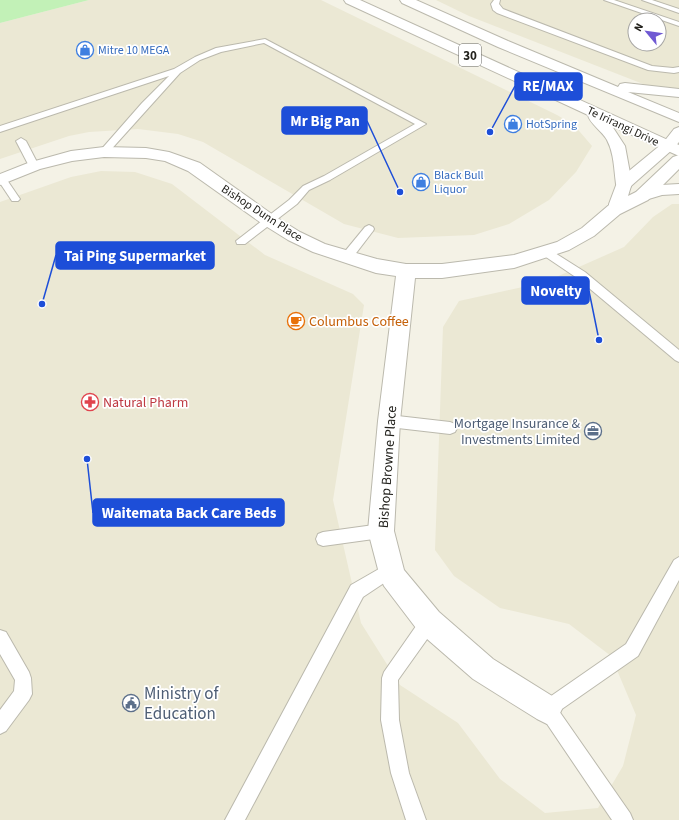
<svg xmlns="http://www.w3.org/2000/svg" width="679" height="820" viewBox="0 0 679 820" font-family="'Source Sans 3',sans-serif">
<style>
.built{fill:#ebe8d4;fill-rule:evenodd}
.green{fill:#c2f1b7}
.lines{fill:none;stroke-linecap:round;stroke-linejoin:round}
.service-casing{stroke:#bbb9ad;stroke-width:2}
.minor-casing{stroke:#bbb9ad;stroke-width:2}
.primary-casing{stroke:#bbb9ad;stroke-width:2}
.service{fill:#fff;fill-rule:evenodd}
.minor{fill:#fff;fill-rule:evenodd}
.primary{fill:#fff;fill-rule:evenodd}
.labels{text-anchor:middle;stroke-width:3.5;stroke-linejoin:round;paint-order:stroke}
.far-shop-label{font-size:12px;fill:#366cbe;stroke:#fff;text-anchor:start}
.far-street-label{font-size:12px;fill:#22211c;stroke:#fff}
.shield{fill:#fff;stroke:#646460;stroke-width:1}
.shield-label{font-size:13px;font-weight:bold;fill:#22211c}
.food-label{font-size:14px;fill:#c56008;stroke:#fff;text-anchor:start}
.health-label{font-size:14px;fill:#be3a42;stroke:#fff;text-anchor:start}
.service-label{font-size:14px;fill:#4e5e75;stroke:#fff;text-anchor:end}
.street-label{font-size:14px;fill:#22211c;stroke:#fff}
.near-service-label{font-size:17px;fill:#4e5e75;stroke:#fff;text-anchor:start}
.leader{fill:none;stroke:#1d4ed8;stroke-width:1.5}
.callout-dot{fill:#1d4ed8;stroke:#fff;stroke-width:1.5}
.callout{fill:#1d4ed8;stroke:#1d4ed8;stroke-width:1.5}
.callout-label{font-size:15px;text-anchor:middle;font-weight:bold;fill:#fff}
</style>
<rect width="100%" height="100%" fill="#f4f2e6"/>
<g class="built">
<path d="M89,0H321L557,115L574,125L592,146L576,172L549,200L509,224L474,235L398,238L344,224L203,142L178,134L138,129L89,132L69,136L0,159V23Z"/>
<path d="M436,0H679V98L469,16ZM635,20H659V44H635Z"/>
<path d="M101,171L135,172L172,184L265,255L353,294L364,305L333,500L361,623L400,685L458,723L500,779L545,813L598,808L623,766L636,715L611,656L569,624L500,608L454,576L435,550L443,327L459,301L545,282L624,247L653,217L672,204H679V820H0V202L71,177Z"/>
</g>
<path class="green" d="M0,0H89L0,23Z"/>
<g class="lines">
<g class="service-casing">
<g id="service">
<path d="M494,0H500L499,4L503,9L652,66L673,68L679,67V72L674,73L648,70L497,13L493,10L491,4Z"/>
<path d="M604,0H614L679,22V26Z"/>
<path d="M642,0H652L679,9V13Z"/>
<path d="M265,39L426,124L330,180L309,190L297,204L245,244H237L236,241L289,200L303,186L324,176L415,124L264,43L221,52L200,60L180,73L107,154L104,155L99,152L142,103L169,76L0,132V126L174,69L195,57L216,48Z"/>
<path d="M21,138L26,141L39,166L37,168H31L29,166L16,141Z"/>
<path d="M0,176L5,177L20,199L18,201H12L0,183Z"/>
<path d="M369,225L373,227L374,229L373,231L350,261H342L341,258L342,255L365,227Z"/>
<path d="M547,248L585,272L679,350V362L675,360L577,278L543,255L542,252L543,249Z"/>
<path d="M389,415L450,422L455,424L457,428L455,432L450,434L389,427L384,425L382,421L384,417Z"/>
<path d="M381,524L386,526L388,531L386,536L381,538L323,546L318,544L316,539L318,534L323,532Z"/>
<path d="M679,557V580L638,656L559,711L630,813L633,820H612L541,715L538,709L541,703L626,644L674,560Z"/>
<path d="M391,562L396,565L399,570L396,575L363,597L245,820H225L351,585Z"/>
<path d="M429,614L435,616L437,622L435,628L398,680L399,720L409,773L426,820H406L391,773L381,720L382,678L384,672L423,616Z"/>
<path d="M0,630L6,632L29,672L31,678L32,694L29,700L6,731L0,734V710L14,691L15,680L0,654Z"/>
</g>
</g>
<g class="minor-casing">
<path id="minor" d="M679,127V142L673,149L631,186L628,196L636,192L673,157L679,155V169L648,200L620,214L594,236L569,250L514,268L442,278H415L400,421L394,531L404,570L439,612L493,659L557,699L562,709L557,719L547,724L537,719L473,679L419,632L384,586L380,577L368,531L378,421L396,276L376,273L313,252L288,240L264,225L188,171L165,161L146,158L104,157L72,161L40,169L0,185V174L28,163L71,151L104,147L146,148L169,152L200,163L276,217L300,232L325,244L377,259L406,264H442L514,255L557,242L582,228L609,205V204L618,180L663,143L674,129Z"/>
</g>
<g class="primary-casing">
<g id="primary">
<path d="M344,0H360L679,145V156L612,126L625,146L632,184L630,188L624,189L618,188L616,184C614,169 614,153 607,140C603,132 589,123 588,115L346,3Z"/>
<path d="M400,0H416L508,41L618,87L620,84L625,83L679,89V97L628,92L679,113V122L498,47L402,3Z"/>
<path d="M679,184V194L662,195L642,201L636,200L634,196L636,192L661,185Z"/>
</g>
</g>
<use href="#service" class="service"/>
<use href="#minor" class="minor"/>
<use href="#primary" class="primary"/>
</g>
<defs>
<g id="shop-ring" transform="scale(0.9)"><circle r="9.5" fill="#fff" stroke="#3f7fe0" stroke-width="1.5"/><path d="M-5-2.5h2.3a2.7 3.5 0 0 1 5.4 0H5L5.5 6h-11ZM-1.5-2.5h3a1.5 2.3 0 0 0-3 0Z" fill="#3f7fe0"/></g>
<g id="cafe-ring" transform="scale(0.9)"><circle r="9.5" fill="#fff" stroke="#e8710a" stroke-width="1.5"/><path d="M-5.5-4.5H6V0H3Q3 3.5 0 3.5H-2.5Q-5.5 3.5-5.5 0ZM3-3.2v2h1.7v-2ZM-6 4.5H4V6H-6Z" fill="#e8710a"/></g>
<g id="pharmacy-ring" transform="scale(0.9)"><circle r="9.5" fill="#fff" stroke="#e0444e" stroke-width="1.5"/><path d="M-2-6h4v4h4v4h-4v4h-4v-4h-4v-4h4Z" fill="#e0444e"/></g>
<g id="office-ring" transform="scale(0.9)"><circle r="9.5" fill="#fff" stroke="#5c6f8a" stroke-width="1.5"/><path d="M-6-3h4V-5.5h4V-3h4V5H-6ZM-1-4.5V-3h2v-1.5ZM-6 0V1H6V0Z" fill="#5c6f8a"/></g>
<g id="civic-ring" transform="scale(0.9)"><circle r="9.5" fill="#fff" stroke="#5c6f8a" stroke-width="1.5"/><path d="M-.6-6.5H3V-4.5H.6V-3L4-1V1h2V6H-6V1h2V-1L-.6-3ZM-1.2 2.5V6h2.4V2.5Z" fill="#5c6f8a"/></g>
</defs>
<g fill-rule="evenodd">
<use href="#shop-ring" x="85" y="50"/>
<use href="#shop-ring" x="513" y="124"/>
<use href="#shop-ring" x="421" y="182"/>
<use href="#cafe-ring" x="296" y="321"/>
<use href="#pharmacy-ring" x="90" y="402"/>
<use href="#office-ring" x="593" y="431"/>
<use href="#civic-ring" x="131" y="703"/>
</g>
<g class="labels">
<g class="far-shop-label">
<text x="98" y="54">Mitre 10 MEGA</text>
<text x="526" y="128">HotSpring</text>
<text x="434" y="179">Black Bull<tspan x="434" dy="14">Liquor</tspan></text>
</g>
<g class="far-street-label">
<text transform="translate(623 126) rotate(25)" y="4">Te Irirangi Drive</text>
<text transform="translate(262 213) rotate(33)" y="4">Bishop Dunn Place</text>
</g>
<rect class="shield" x="459" y="44" width="22" height="22" rx="3"/>
<g class="shield-label">
<text x="470" y="60">30</text>
</g>
<g class="food-label">
<text x="309" y="326">Columbus Coffee</text>
</g>
<g class="health-label">
<text x="103" y="407">Natural Pharm</text>
</g>
<g class="service-label">
<text x="580" y="428">Mortgage Insurance &amp;<tspan x="580" dy="16">Investments Limited</tspan></text>
</g>
<g class="street-label">
<text transform="translate(387 467) rotate(-86)" y="5">Bishop Browne Place</text>
</g>
<g class="near-service-label">
<text x="144" y="699">Ministry of<tspan x="144" dy="20">Education</tspan></text>
</g>
</g>
<path class="leader" d="M490 132L515 86M400 192L367 121M42 304L56 255M599 340L589 291M87 459L93 513"/>
<g class="callout-dot">
<circle cx="490" cy="132" r="4"/>
<circle cx="400" cy="192" r="4"/>
<circle cx="42" cy="304" r="4"/>
<circle cx="599" cy="340" r="4"/>
<circle cx="87" cy="459" r="4"/>
</g>
<g class="callout">
<rect x="515" y="73" width="67" height="27" rx="4"/>
<rect x="282" y="107" width="85" height="27" rx="4"/>
<rect x="56" y="242" width="158" height="27" rx="4"/>
<rect x="522" y="277" width="67" height="27" rx="4"/>
<rect x="93" y="499" width="191" height="27" rx="4"/>
</g>
<g class="callout-label">
<text x="548" y="91">RE/MAX</text>
<text x="325" y="126">Mr Big Pan</text>
<text x="135" y="261">Tai Ping Supermarket</text>
<text x="556" y="296">Novelty</text>
<text x="189" y="518">Waitemata Back Care Beds</text>
</g>
<g transform="translate(647 32) rotate(299)"><circle r="19" fill="#ffffff" stroke="#a7a6a4"/>
<path d="M0-3L7 15L0 10L-7 15Z" fill="#705ad3"/>
<text y="-6" font-size="11" font-weight="bold" text-anchor="middle" fill="#22211c">N</text>
</g>
</svg>
